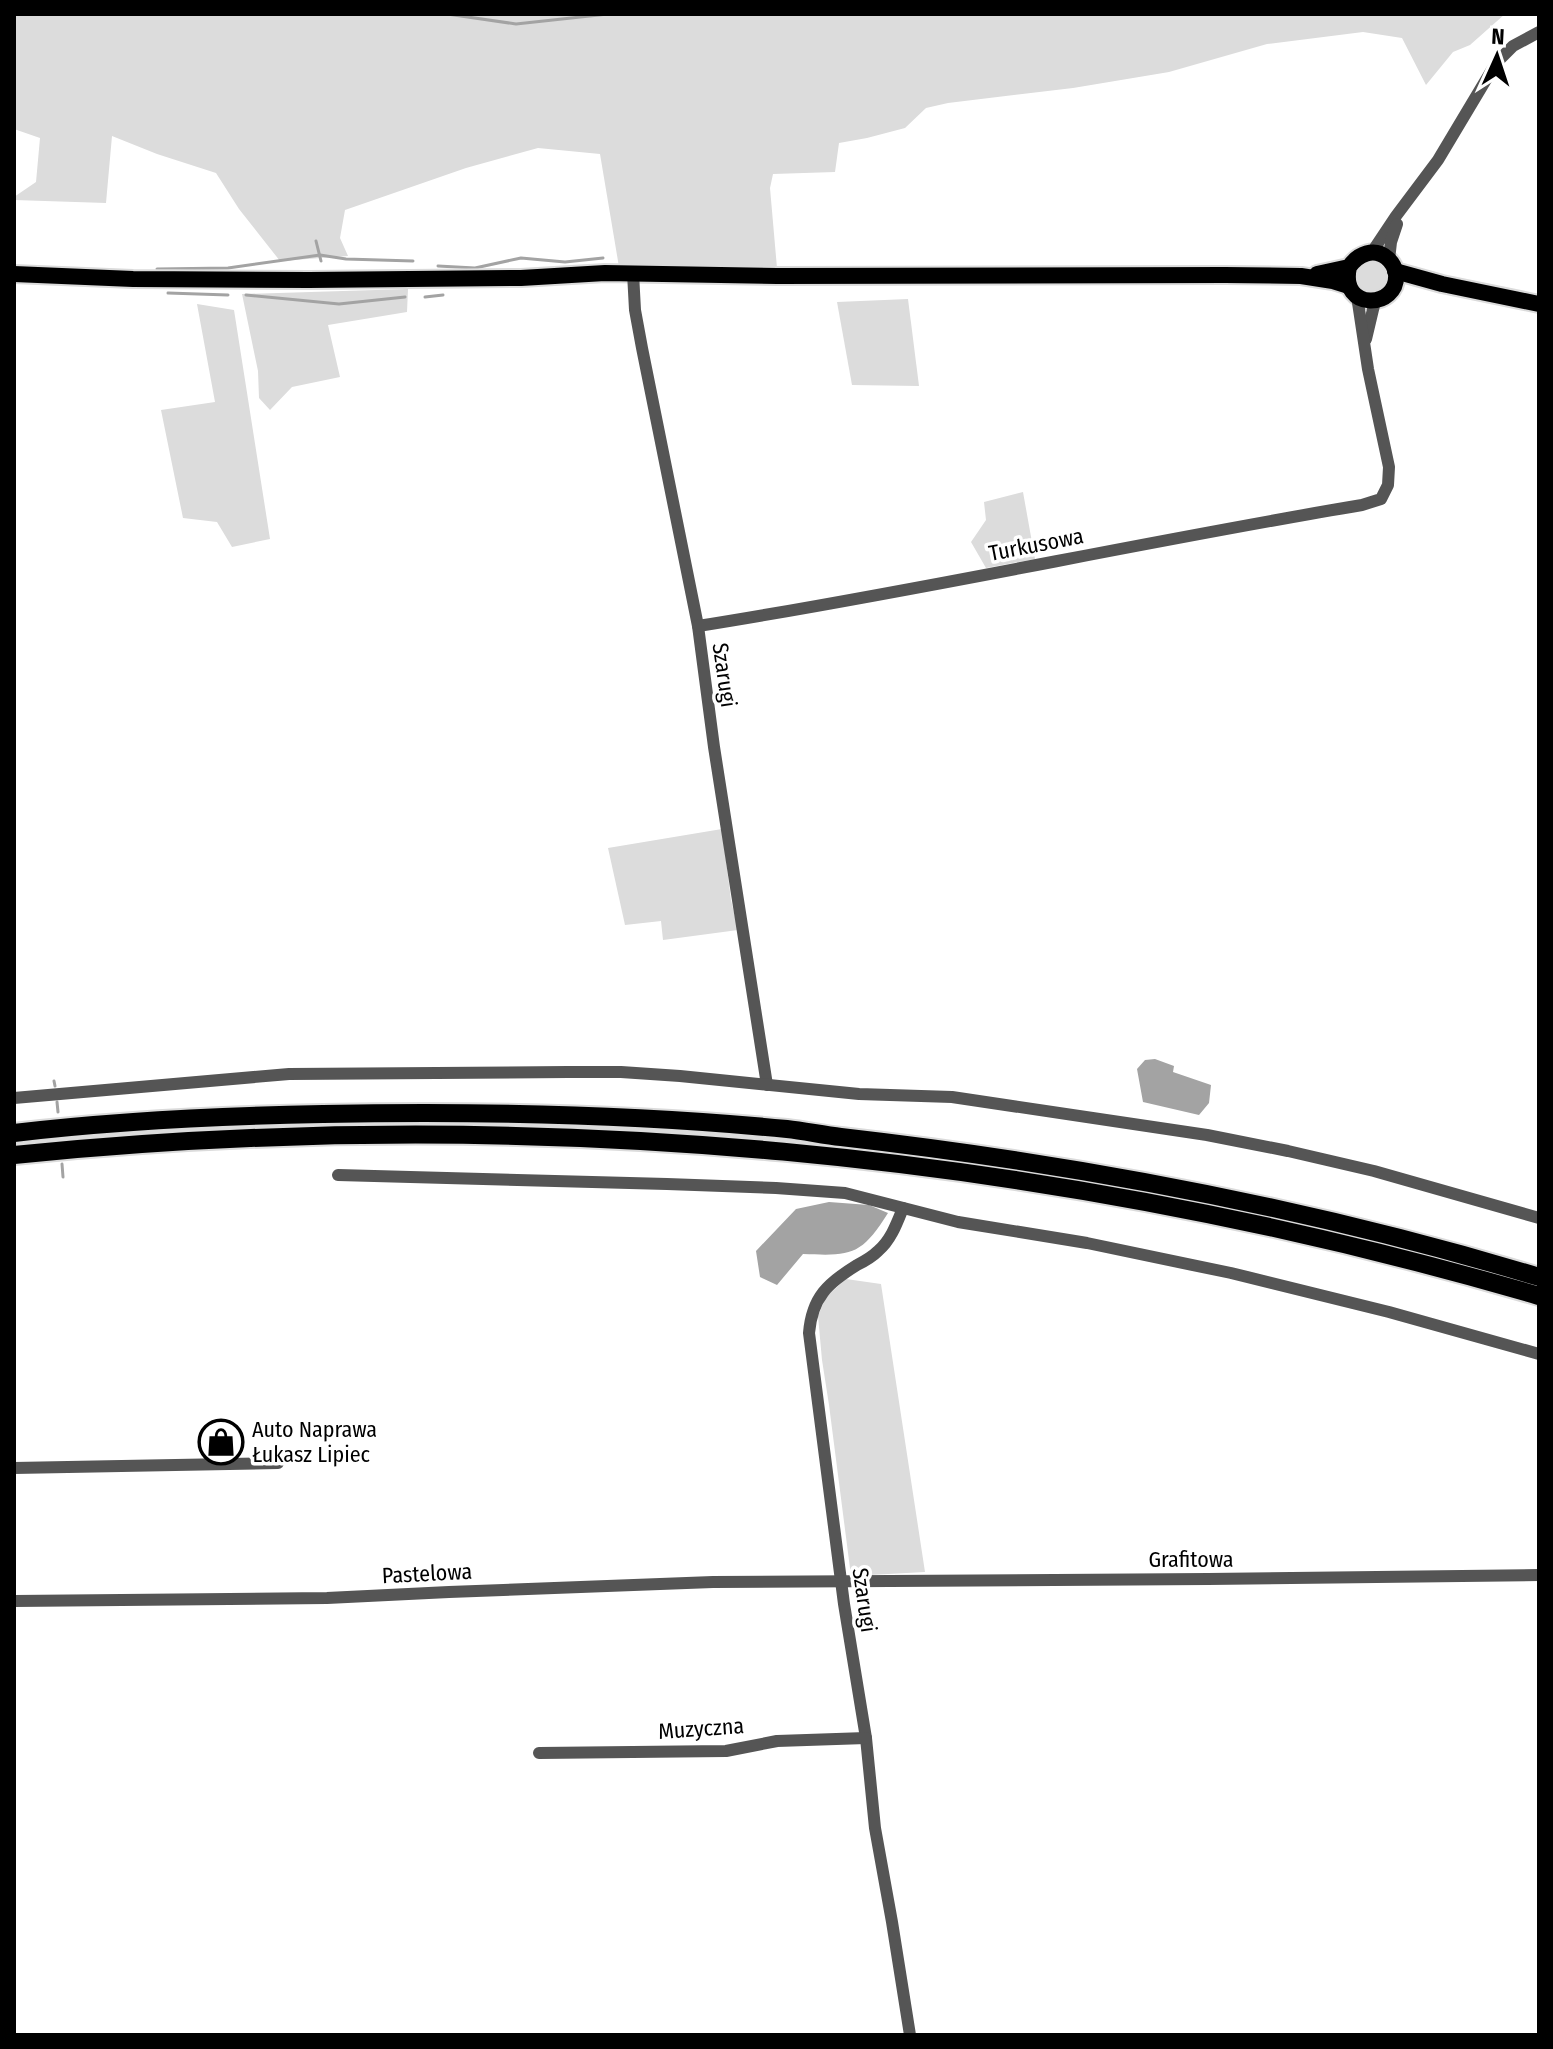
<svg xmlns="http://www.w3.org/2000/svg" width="1553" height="2049" viewBox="0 0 1553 2049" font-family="'Fira Sans Condensed',sans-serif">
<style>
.green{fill:#dcdcdc}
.water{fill:#a3a3a3}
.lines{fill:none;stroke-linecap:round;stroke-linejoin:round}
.stream{stroke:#a3a3a3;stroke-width:3}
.major-casing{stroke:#dbdbdb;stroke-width:20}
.highway-casing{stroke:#dbdbdb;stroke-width:22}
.minor{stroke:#555;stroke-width:12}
.major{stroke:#000;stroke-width:16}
.highway{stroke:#000;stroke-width:18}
.labels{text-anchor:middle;stroke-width:7;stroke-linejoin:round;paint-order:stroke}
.street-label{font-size:22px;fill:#000;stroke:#fff}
.poi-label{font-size:22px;fill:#000;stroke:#fff;text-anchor:start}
</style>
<rect width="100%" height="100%" fill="#fff"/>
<g class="green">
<path d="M14,14H1505L1470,45L1453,52L1426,85L1402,38L1363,32L1267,44L1169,72L1073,88L948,103L926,108L905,128L867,138L839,143L835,172L773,174L770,188L777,268L619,267L600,154L538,148L466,168L345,210L340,238L348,256L280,261L239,209L216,173L157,154L112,136L106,203L14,200V197L36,182L40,138L14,129Z"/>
<path d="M1376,258L1389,270L1387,287L1372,295L1356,287C1354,264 1354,265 1376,258Z"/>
<path d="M408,289L407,312L328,325L340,377L292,387L270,410L259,398L258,371L242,294Z"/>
<path d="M908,299L919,386L852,385L837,302Z"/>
<path d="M197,304L234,310L270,539L232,547L217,522L183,518L161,410L215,402Z"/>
<path d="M1023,492L1035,559L986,568L971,542L986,520L984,502Z"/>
<path d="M722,829L731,900L738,930L663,940L661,921L625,925L608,848Z"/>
<path d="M358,1121L529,1122L606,1124L788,1137L948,1156L1164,1191L1427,1251L1425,1258L1277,1222L604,1133L14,1151V1143L125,1131L227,1125Z"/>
<path d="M846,1279L881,1284L925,1572L851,1576L829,1405L822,1360L818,1316L826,1297Z"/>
</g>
<g class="water">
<path d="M1155,1059L1174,1066L1173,1072L1211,1085L1209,1103L1199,1115L1143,1102L1137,1069L1145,1060Z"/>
<path d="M829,1202L869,1205L888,1213C861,1256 851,1256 803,1254L777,1285L760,1277L756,1251L796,1209Z"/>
</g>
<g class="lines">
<g class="stream">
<path d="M447,14L516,24L608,14"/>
<path d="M316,241L321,261"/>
<path d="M438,266L475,268L521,258L565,262L603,258"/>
<path d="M157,269L228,268L320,255L346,259L413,261"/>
<path d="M168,293L228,295"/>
<path d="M246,295L339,304L405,297"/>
<path d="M425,297L443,295"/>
<path d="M54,1081L55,1086"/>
<path d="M57,1102L58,1112"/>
<path d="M62,1164L63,1177"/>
</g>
<g class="major-casing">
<g id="major">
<path d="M1395,271L1442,284L1539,304"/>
<path d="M14,274L133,279L309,280L521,278L605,273L777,276L1225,275L1301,276L1333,281L1349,286"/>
<path d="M1317,274L1349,267C1358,254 1374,247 1387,258C1392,262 1395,268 1396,274C1399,309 1339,312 1349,267"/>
</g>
</g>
<g class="highway-casing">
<g id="highway">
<path d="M14,1133C116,1121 220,1116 323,1114C478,1111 633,1114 787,1129C805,1131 823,1135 841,1137C1077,1164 1311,1208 1539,1277"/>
<path d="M14,1155C526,1103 1045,1151 1539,1296"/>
</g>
</g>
<g class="minor">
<path d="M1372,252L1396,216L1438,160L1496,63L1513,46L1539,32"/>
<path d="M1389,260L1391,242L1397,224"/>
<path d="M633,273L635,310L642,348L698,626L714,747L767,1085"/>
<path d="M1366,339L1375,301"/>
<path d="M698,626C920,591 1140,542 1362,505L1381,499L1388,485L1389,467L1368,369L1357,296"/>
<path d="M14,1098L289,1074L568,1072H621L680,1076L859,1094L952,1097L1207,1135L1288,1151L1374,1171L1539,1218"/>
<path d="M338,1175L667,1184L776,1188L845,1193L958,1222L1087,1243L1231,1273L1389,1312L1539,1354"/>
<path d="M903,1208C897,1223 891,1240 878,1251C872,1257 865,1261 857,1265C828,1283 812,1297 809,1333L844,1604L866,1738L875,1828L892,1922L910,2035"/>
<path d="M14,1468L278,1463"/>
<path d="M14,1601L327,1598L449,1592L713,1582L1208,1579L1539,1575"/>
<path d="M539,1753L726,1751L777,1741L866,1738"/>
</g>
<use href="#major" class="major"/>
<use href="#highway" class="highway"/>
</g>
<defs>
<g id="shop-ring" transform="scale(2.3)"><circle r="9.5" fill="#fff" stroke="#000" stroke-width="1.5"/><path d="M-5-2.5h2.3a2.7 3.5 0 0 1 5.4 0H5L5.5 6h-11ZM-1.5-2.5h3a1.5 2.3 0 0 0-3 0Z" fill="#000"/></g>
</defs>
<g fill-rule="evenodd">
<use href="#shop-ring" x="221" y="1442"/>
</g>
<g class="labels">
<g class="street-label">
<text transform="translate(1036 544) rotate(-11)" y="8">Turkusowa</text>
<text transform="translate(725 675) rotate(82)" y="8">Szarugi</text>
<text x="1191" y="1567">Grafitowa</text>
<text transform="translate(427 1573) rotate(-3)" y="8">Pastelowa</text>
<text transform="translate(865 1600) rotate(82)" y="8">Szarugi</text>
<text transform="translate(701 1728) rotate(-4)" y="8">Muzyczna</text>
</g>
<g class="poi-label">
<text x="252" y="1437">Auto Naprawa<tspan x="252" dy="25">Łukasz Lipiec</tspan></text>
</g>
</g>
<rect width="1553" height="2049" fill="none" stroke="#000000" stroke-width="32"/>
<g transform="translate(1497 56) rotate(3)" stroke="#ffffff" stroke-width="6" paint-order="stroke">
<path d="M0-6L14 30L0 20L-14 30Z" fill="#000000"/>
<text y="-12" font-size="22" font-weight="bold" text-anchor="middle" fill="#000000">N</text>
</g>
</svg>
